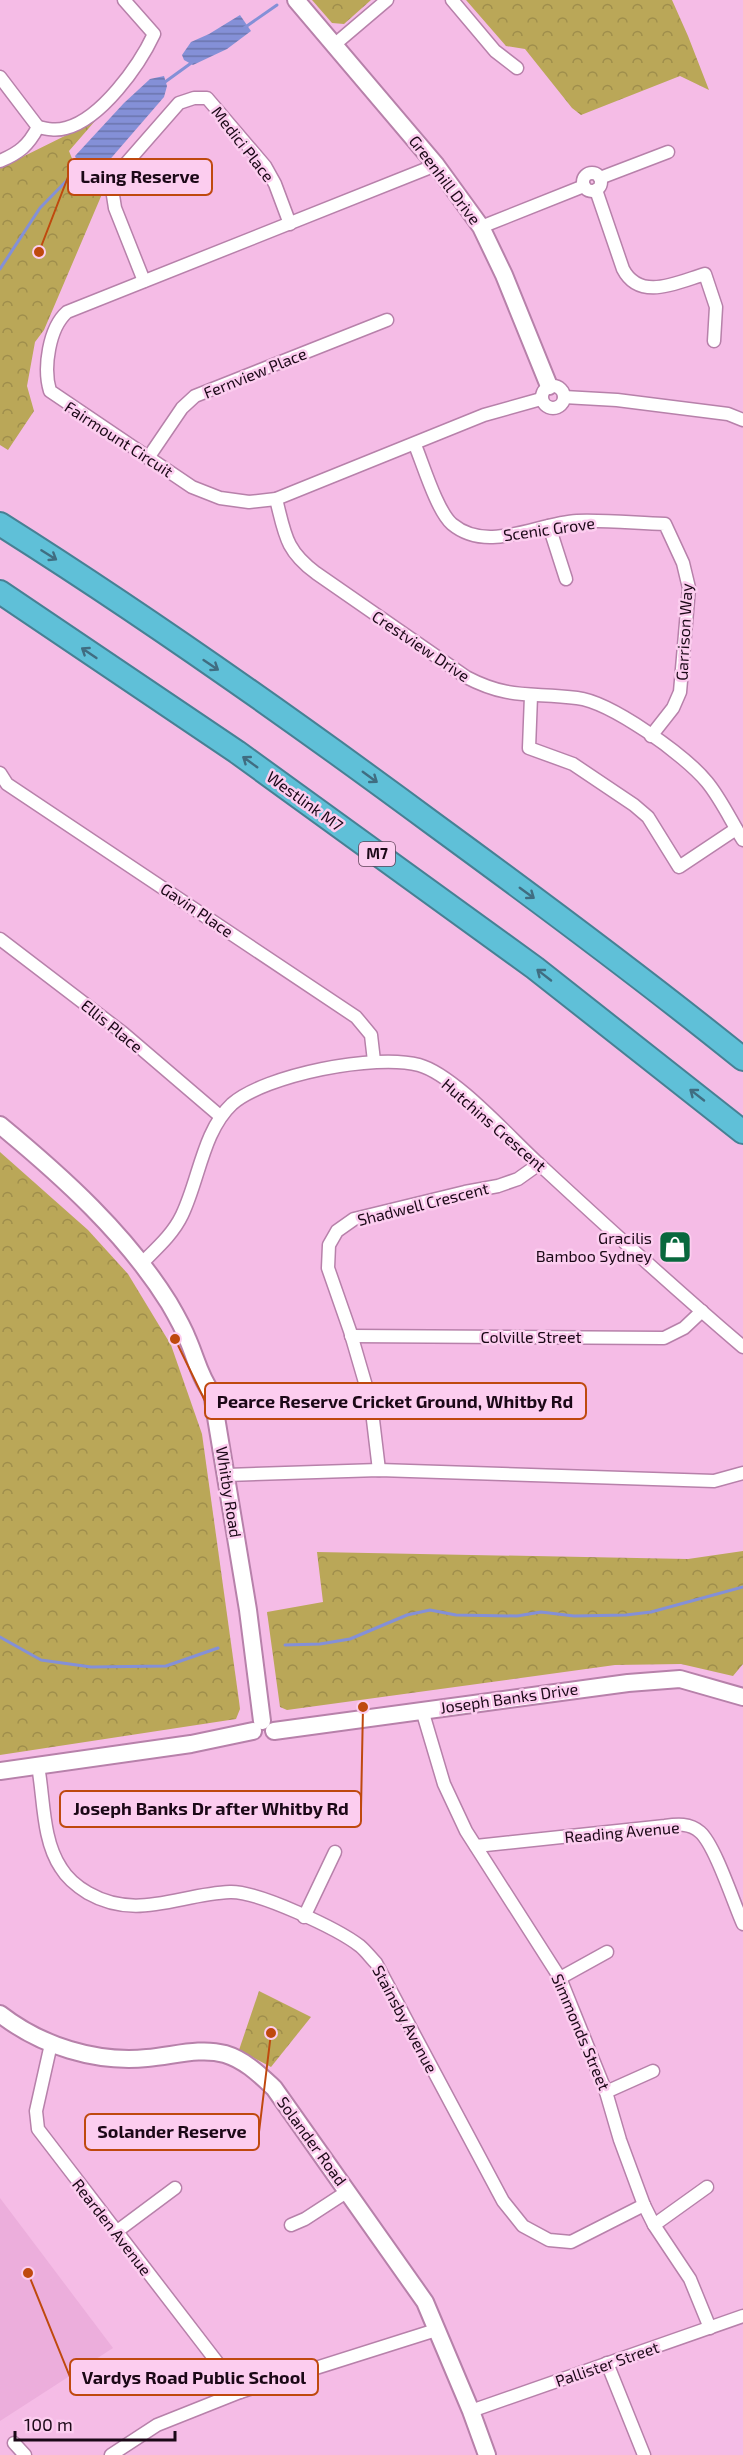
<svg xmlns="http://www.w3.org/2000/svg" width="743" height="2455" viewBox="0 0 743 2455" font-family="'Exo 2',sans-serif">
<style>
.built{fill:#ecaedc}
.park{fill:url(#park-crowns)}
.water{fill:url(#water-rules)}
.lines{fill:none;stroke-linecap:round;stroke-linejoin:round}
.stream{stroke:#8490d7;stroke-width:3}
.street-casing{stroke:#b781aa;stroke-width:15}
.secondary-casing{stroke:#b781aa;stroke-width:20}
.highway-casing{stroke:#478094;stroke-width:26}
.street{stroke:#fff;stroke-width:12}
.secondary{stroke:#fff;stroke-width:16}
.highway{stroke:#5fc0d8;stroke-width:22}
.oneway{stroke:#406d81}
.labels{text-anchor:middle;stroke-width:5;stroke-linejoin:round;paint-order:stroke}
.shield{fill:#fccdef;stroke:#5e4358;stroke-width:1.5}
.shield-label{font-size:15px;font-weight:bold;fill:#1b0817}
.street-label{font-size:16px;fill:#1b0817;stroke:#fccdef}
.poi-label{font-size:16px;fill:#1b0817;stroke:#fccdef;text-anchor:end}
.leader{fill:none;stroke:#bf490e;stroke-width:2}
.callout-dot{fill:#bf490e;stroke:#fccdef;stroke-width:2}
.callout{fill:#fccdef;stroke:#bf490e;stroke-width:2}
.callout-label{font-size:18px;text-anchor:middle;font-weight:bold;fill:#1b0817}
</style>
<defs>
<pattern id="park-crowns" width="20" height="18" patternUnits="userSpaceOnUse" patternTransform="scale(1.5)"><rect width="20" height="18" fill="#baa758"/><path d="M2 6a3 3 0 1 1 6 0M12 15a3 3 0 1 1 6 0" fill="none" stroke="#9f8e4c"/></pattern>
<pattern id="water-rules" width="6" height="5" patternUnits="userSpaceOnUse" patternTransform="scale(1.5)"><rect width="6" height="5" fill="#8490d7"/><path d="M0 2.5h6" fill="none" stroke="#6b74ad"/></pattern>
</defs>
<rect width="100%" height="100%" fill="#f5bce6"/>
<path class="built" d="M0,2198L113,2348L0,2421Z"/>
<g class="park">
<path d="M312,0H371L344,24L332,23Z"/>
<path d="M466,0H672L688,36L709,90L680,76L581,115L572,108L525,49L506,46Z"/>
<path d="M95,121L69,151L77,171L111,173L44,330L35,342L27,386L34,411L8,450L0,445V168Z"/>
<path d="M0,1152L88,1230L128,1274L171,1345L202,1434L239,1701L240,1709L236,1719L0,1755Z"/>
<path d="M743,1551V1664L733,1676L681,1664L615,1665L287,1710L280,1707L267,1612L323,1602L317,1552L688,1559Z"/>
<path d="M259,1991L311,2017L271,2067L239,2050Z"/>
</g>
<g class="water">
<path d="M240,15L251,31L227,49L193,65L184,60L182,55L191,42L209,34Z"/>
<path d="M164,76L167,86L164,97L106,164L91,168L79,166L75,156L124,103L150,79Z"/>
</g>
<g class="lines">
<g class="stream">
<path d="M244,28L277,5"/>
<path d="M165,82L194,61"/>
<path d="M0,269L40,208L82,165"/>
<path d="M0,1637L41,1660L91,1667L166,1666L218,1648"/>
<path d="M285,1645L320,1644L350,1639L407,1615L430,1610L456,1615L517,1616L541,1612L574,1616L626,1615L651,1612L743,1587"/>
</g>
<g class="street-casing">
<g id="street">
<path d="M452,0L495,51L517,68"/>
<path d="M334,45L387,0"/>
<path d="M0,77L38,127"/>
<path d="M38,127C47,129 56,131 66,128C101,119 139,66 154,34L124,0"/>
<path d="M0,161C19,153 28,146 38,127"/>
<path d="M436,165L67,312C49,328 43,368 50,391L192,487L220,498L249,502L276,499L484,415L541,399"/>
<circle cx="592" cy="182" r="9"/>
<path d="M600,178L668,152"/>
<path d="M596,190L623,269C640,302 678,282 705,274L716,307L714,341"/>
<path d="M481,227L584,186"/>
<path d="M144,281L115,208L112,189L116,175L179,103L194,98H207L265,166L275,184L290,224"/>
<circle cx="553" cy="397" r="11"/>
<path d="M564,397L617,400L728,414L743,420"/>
<path d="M415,445C423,464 437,511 452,524C488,554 537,523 577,521C606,520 635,523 665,524L683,563L689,588L680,692L673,708L651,736"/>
<path d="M148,458L182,408L195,396L387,320"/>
<path d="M276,499C285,534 285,550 316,573L466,677C510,700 531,692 577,698C611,702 685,755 707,782C721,799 731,821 743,840"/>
<path d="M549,526L566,579"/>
<path d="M531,696L529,748L573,764L634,805L648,817L679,867L736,829"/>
<path d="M0,773L7,784L356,1017L371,1035L374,1061"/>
<path d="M0,939L123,1033L220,1116"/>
<path d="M142,1263C157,1248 173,1234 182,1215C199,1180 203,1131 232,1104C265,1075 376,1053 419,1065C455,1075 511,1139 540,1165C607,1227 674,1288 743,1347"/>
<path d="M351,1336L664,1338L684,1328L702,1311"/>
<path d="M379,1470L371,1403L350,1331L328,1268L329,1245L337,1231L354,1219L465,1192L498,1186L518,1179L539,1164"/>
<path d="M227,1475L379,1470L714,1481L743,1473"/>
<path d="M422,1710L444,1784L466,1831L560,1978L606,2092L620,2140L644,2205L654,2225L690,2279L710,2328"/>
<path d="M38,1766C44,1798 42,1840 61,1868C67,1878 78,1887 88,1893C137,1921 179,1894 230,1892C258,1891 338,1929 360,1946C366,1951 371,1958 376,1963L503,2201L523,2226L549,2240L571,2242L644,2205"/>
<path d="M476,1846L665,1826C677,1824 690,1823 700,1832C715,1845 734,1904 743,1924"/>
<path d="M304,1917L335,1852"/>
<path d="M560,1978L607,1952"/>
<path d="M51,2044L36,2111L38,2129L240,2392"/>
<path d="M606,2092L653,2071"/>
<path d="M291,2225L305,2219L348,2191"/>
<path d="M654,2225L707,2187"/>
<path d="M116,2232L175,2188"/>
<path d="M607,2363L644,2455"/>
<path d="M471,2411L743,2316"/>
<path d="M14,2443L25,2455"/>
<path d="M111,2455L157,2425L240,2392L436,2330"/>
</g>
</g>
<g class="secondary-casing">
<g id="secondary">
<path d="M296,0L436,165L481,227L504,275L549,386"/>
<path d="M0,1125C63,1177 126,1234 169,1303C176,1315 183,1327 188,1340C196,1358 200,1378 212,1393L248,1610L262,1721"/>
<path d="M274,1731L628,1683L680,1679L743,1697"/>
<path d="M0,1771L191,1744L253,1731"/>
<path d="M0,2014C41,2046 96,2063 147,2058C173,2056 200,2047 225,2054C245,2060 260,2075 274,2088L425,2302L471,2411L487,2455"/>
</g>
</g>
<g class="highway-casing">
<g id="highway">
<path d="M0,524C149,618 293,720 435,825C539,901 643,978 743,1059"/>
<path d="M0,592L237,752L535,968L743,1132"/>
</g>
</g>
<use href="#street" class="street"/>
<use href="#secondary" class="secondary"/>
<use href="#highway" class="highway"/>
</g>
<defs><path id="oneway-shaft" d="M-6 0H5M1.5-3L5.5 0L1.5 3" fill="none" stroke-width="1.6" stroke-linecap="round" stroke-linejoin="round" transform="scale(1.5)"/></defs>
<g class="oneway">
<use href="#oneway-shaft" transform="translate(49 555) rotate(32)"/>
<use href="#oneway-shaft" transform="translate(89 653) rotate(-146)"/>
<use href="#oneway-shaft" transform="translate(211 665) rotate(34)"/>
<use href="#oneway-shaft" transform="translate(250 762) rotate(-144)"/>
<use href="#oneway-shaft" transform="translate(370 777) rotate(36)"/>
<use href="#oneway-shaft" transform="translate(527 893) rotate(36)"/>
<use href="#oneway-shaft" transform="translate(544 975) rotate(-142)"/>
<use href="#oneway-shaft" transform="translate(697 1095) rotate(-142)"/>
</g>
<defs>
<g id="shop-square" transform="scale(1.725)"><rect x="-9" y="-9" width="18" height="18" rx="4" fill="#08683d" stroke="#fccdef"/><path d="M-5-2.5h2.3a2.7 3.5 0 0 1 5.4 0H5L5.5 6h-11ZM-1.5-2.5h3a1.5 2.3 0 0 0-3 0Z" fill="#fff"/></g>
</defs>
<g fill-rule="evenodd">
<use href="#shop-square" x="675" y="1247"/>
</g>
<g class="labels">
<rect class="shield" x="359" y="842" width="36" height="24" rx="4.5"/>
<g class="shield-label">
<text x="377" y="859">M7</text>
</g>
<g class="street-label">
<text transform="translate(243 144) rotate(52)" y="6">Medici Place</text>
<text transform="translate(445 180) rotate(53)" y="6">Greenhill Drive</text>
<text transform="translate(255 373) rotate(-22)" y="6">Fernview Place</text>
<text transform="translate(119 439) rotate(33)" y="6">Fairmount Circuit</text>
<text transform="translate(549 529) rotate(-8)" y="6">Scenic Grove</text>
<text transform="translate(684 632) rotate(-87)" y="6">Garrison Way</text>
<text transform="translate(421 646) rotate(34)" y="6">Crestview Drive</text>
<text transform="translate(305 801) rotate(36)" y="6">Westlink M7</text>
<text transform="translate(197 910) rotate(34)" y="6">Gavin Place</text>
<text transform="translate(112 1026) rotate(39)" y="6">Ellis Place</text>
<text transform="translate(494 1125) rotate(41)" y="6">Hutchins Crescent</text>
<text transform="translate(423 1204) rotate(-14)" y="6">Shadwell Crescent</text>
<text x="531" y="1343">Colville Street</text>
<text transform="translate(229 1492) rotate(81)" y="6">Whitby Road</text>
<text transform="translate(509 1698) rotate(-8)" y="6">Joseph Banks Drive</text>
<text transform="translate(622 1832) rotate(-5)" y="6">Reading Avenue</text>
<text transform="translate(405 2019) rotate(62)" y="6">Stainsby Avenue</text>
<text transform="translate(581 2032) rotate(67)" y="6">Simmonds Street</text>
<text transform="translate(312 2141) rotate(54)" y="6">Solander Road</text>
<text transform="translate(112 2227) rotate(52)" y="6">Rearden Avenue</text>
<text transform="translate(607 2364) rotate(-19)" y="6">Pallister Street</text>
</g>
<g class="poi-label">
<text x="652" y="1244">Gracilis<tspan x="652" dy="18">Bamboo Sydney</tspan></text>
</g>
</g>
<path class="leader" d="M39 252L68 177M175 1339L205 1401M363 1707L361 1809M271 2033L259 2132M28 2273L70 2377"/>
<g class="callout-dot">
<circle cx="39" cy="252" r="6"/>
<circle cx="175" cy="1339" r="6"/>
<circle cx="363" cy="1707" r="6"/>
<circle cx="271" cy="2033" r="6"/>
<circle cx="28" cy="2273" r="6"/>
</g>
<g class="callout">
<rect x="68" y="159" width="144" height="36" rx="6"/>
<rect x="205" y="1383" width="381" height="36" rx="6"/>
<rect x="60" y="1791" width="301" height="36" rx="6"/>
<rect x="85" y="2114" width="174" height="36" rx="6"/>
<rect x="70" y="2359" width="248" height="36" rx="6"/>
</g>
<g class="callout-label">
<text x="140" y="183">Laing Reserve</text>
<text x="395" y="1408">Pearce Reserve Cricket Ground, Whitby Rd</text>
<text x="211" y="1815">Joseph Banks Dr after Whitby Rd</text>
<text x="172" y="2138">Solander Reserve</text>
<text x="194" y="2384">Vardys Road Public School</text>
</g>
<path d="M15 2431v9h160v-9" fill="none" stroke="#1b0817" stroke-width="3"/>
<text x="24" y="2431" font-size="18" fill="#1b0817" stroke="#fccdef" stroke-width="4.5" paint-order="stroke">100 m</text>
</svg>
